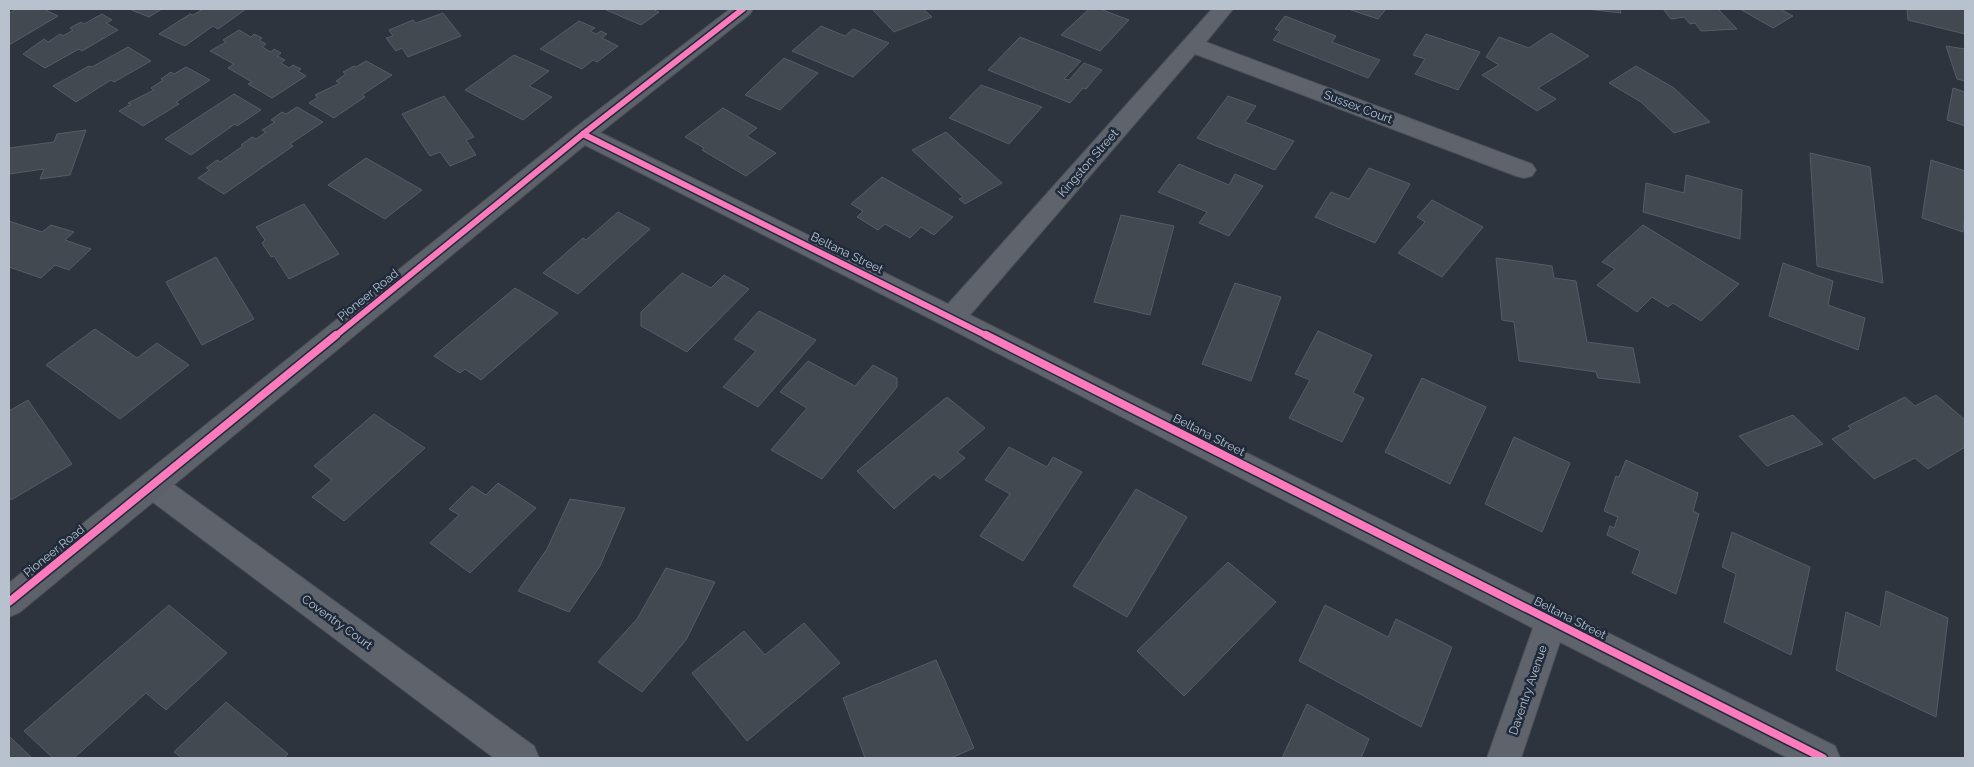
<svg xmlns="http://www.w3.org/2000/svg" width="1974" height="767" viewBox="0 0 1974 767" font-family="Raleway,sans-serif">
<style>
.building{fill:#434951;stroke:#555c65}
.lines{fill:none;stroke-linecap:round;stroke-linejoin:round}
.street-casing{stroke:#4a4f56;stroke-width:2}
.secondary-casing{stroke:#4a4f56;stroke-width:2}
.street{fill:#5e636c;fill-rule:evenodd}
.secondary{fill:#5c616a;fill-rule:evenodd}
.cycleway-far1-casing{stroke:#1f2a3a;stroke-width:9}
.cycleway-casing{stroke:#1f2a3a;stroke-width:11}
.cycleway-far1{stroke:#fd7abc;stroke-width:6}
.cycleway{stroke:#fd7abc;stroke-width:8}
.labels{text-anchor:middle;stroke-width:5;stroke-linejoin:round;paint-order:stroke}
.street-label{font-size:12px;fill:#b8c1ce;stroke:#1f2a3a}
</style>
<rect width="100%" height="100%" fill="#2d343e"/>
<g class="building">
<path d="M17,9H44L58,16L9,45V13Z"/>
<path d="M129,9H162L149,17Z"/>
<path d="M203,9H246L218,29L213,26L185,46L159,34L190,14L193,15Z"/>
<path d="M604,9H652L659,12L641,25Z"/>
<path d="M872,9H923L932,17L894,32Z"/>
<path d="M1089,9H1100L1129,20L1100,51L1061,35Z"/>
<path d="M1348,9H1386L1378,19Z"/>
<path d="M1586,9H1620L1621,13Z"/>
<path d="M1663,9H1718L1737,29L1701,31L1695,23L1690,24L1684,17L1671,19Z"/>
<path d="M1740,9H1780L1793,16L1773,28Z"/>
<path d="M1907,9H1965V34L1908,20Z"/>
<path d="M443,13L461,36L408,57L402,48L396,51L386,38L393,36L389,30L413,20L416,23Z"/>
<path d="M102,14L112,20L106,23L118,30L82,51L79,49L45,68L23,54L44,39L48,42L60,34L63,36L73,30L70,28L81,22L84,24Z"/>
<path d="M1285,16L1336,36L1332,42L1380,60L1368,78L1273,40L1280,31L1275,29Z"/>
<path d="M579,21L595,28L590,31L596,34L601,31L607,34L602,38L618,46L597,62L593,60L582,69L540,49Z"/>
<path d="M821,26L845,36L853,29L889,43L853,77L792,51Z"/>
<path d="M239,30L251,37L254,34L262,38L259,40L266,44L262,47L271,52L274,49L281,53L277,56L285,60L281,63L289,68L293,65L301,69L298,71L306,76L272,98L248,84L252,82L228,68L234,64L210,51L226,42L223,40Z"/>
<path d="M1551,33L1589,56L1538,88L1556,99L1537,111L1482,75L1499,65L1486,57L1499,37L1529,48Z"/>
<path d="M1426,34L1480,52L1458,90L1415,74L1425,59L1413,55Z"/>
<path d="M1020,37L1081,61L1064,79L1069,80L1084,63L1102,70L1086,89L1083,88L1070,103L988,70Z"/>
<path d="M1946,46L1965,49V81L1957,79Z"/>
<path d="M128,47L151,61L114,82L111,80L76,102L53,86L89,66L92,67Z"/>
<path d="M514,55L549,71L529,86L552,97L523,120L465,90Z"/>
<path d="M784,58L818,73L780,110L745,95Z"/>
<path d="M366,61L392,75L362,95L365,97L334,118L309,103L318,97L315,95L340,83L336,81L346,74L343,72L354,66L356,67Z"/>
<path d="M1636,66L1674,88L1710,122L1674,133L1641,102L1609,83Z"/>
<path d="M186,67L210,80L176,102L179,104L143,126L119,111L131,104L128,103L154,90L151,88L163,80L161,79L171,72L174,74Z"/>
<path d="M981,85L1042,107L1009,144L949,118Z"/>
<path d="M1953,88L1965,92V126L1947,120Z"/>
<path d="M234,94L261,110L237,126L235,124L191,155L165,139Z"/>
<path d="M444,96L474,137L466,140L476,155L450,166L440,152L430,156L402,114Z"/>
<path d="M1228,96L1256,106L1245,122L1294,141L1275,170L1197,138Z"/>
<path d="M297,107L323,122L290,144L293,146L224,194L198,178L210,170L206,168L217,160L220,162L243,146L241,145L252,137L256,139L266,132L262,130L275,122L271,120L282,112L286,114Z"/>
<path d="M723,108L757,128L747,136L776,153L746,176L702,150L704,148L685,137Z"/>
<path d="M86,130L70,175L40,179L44,169L9,174V148L54,142L57,134Z"/>
<path d="M946,132L1002,183L965,204L959,199L963,197L912,150Z"/>
<path d="M1810,153L1870,167L1883,283L1817,266Z"/>
<path d="M366,158L422,190L385,219L328,185Z"/>
<path d="M1931,160L1965,171V215L1963,232L1922,218Z"/>
<path d="M1179,164L1229,185L1235,174L1263,186L1229,236L1199,223L1207,212L1158,192Z"/>
<path d="M1369,168L1410,184L1375,243L1315,217L1331,192L1349,199Z"/>
<path d="M1686,175L1742,190L1740,239L1643,212L1646,183L1684,193Z"/>
<path d="M882,177L953,217L934,235L921,227L910,238L885,224L878,230L857,217L863,211L851,204Z"/>
<path d="M1432,200L1483,227L1442,277L1398,253L1425,222L1417,217Z"/>
<path d="M304,204L339,254L289,279L274,256L271,257L262,243L265,240L256,227Z"/>
<path d="M618,212L650,229L578,294L543,273L583,238L586,240Z"/>
<path d="M1121,215L1174,226L1150,315L1094,302Z"/>
<path d="M9,221L42,232L51,225L74,232L65,240L91,249L69,270L55,265L41,278L9,267Z"/>
<path d="M1643,225L1739,284L1701,321L1673,303L1668,307L1652,297L1637,312L1597,285L1615,269L1602,262Z"/>
<path d="M216,257L254,319L202,345L166,282Z"/>
<path d="M1496,258L1552,266L1554,278L1576,281L1587,342L1633,348L1640,383L1598,378L1596,372L1519,361L1514,322L1502,320Z"/>
<path d="M1783,263L1833,281L1828,305L1865,318L1858,350L1769,316Z"/>
<path d="M682,273L711,288L724,275L749,289L687,352L641,326V312Z"/>
<path d="M1235,283L1281,297L1251,381L1202,364Z"/>
<path d="M515,288L558,313L481,380L465,369L460,373L434,356Z"/>
<path d="M759,311L816,340L758,407L723,387L756,351L734,339Z"/>
<path d="M95,329L137,358L157,343L189,365L120,419L46,365Z"/>
<path d="M1318,331L1372,355L1353,393L1364,398L1342,442L1289,418L1310,380L1295,374Z"/>
<path d="M808,361L855,386L873,365L897,378V387L822,479L771,450L807,408L780,392Z"/>
<path d="M1422,378L1486,407L1450,484L1385,452Z"/>
<path d="M1936,395L1965,420V447L1928,469L1915,458L1874,479L1832,439L1851,429L1848,426L1905,397L1915,406Z"/>
<path d="M947,397L985,428L957,452L965,458L940,479L934,474L894,509L857,471Z"/>
<path d="M28,400L72,464L11,500L9,496V411Z"/>
<path d="M374,414L425,448L344,521L312,497L332,480L314,466Z"/>
<path d="M1793,415L1823,444L1767,466L1739,436Z"/>
<path d="M1514,437L1570,463L1542,532L1485,504Z"/>
<path d="M1009,447L1047,467L1053,457L1082,472L1023,561L980,536L1010,494L985,480Z"/>
<path d="M1626,460L1698,493L1693,511L1699,514L1676,594L1632,573L1640,551L1607,535L1610,526L1614,528L1618,517L1604,511L1616,476L1619,477Z"/>
<path d="M498,483L536,508L470,573L430,543L459,515L449,509L472,486L486,495Z"/>
<path d="M1136,489L1187,517L1127,617L1073,586Z"/>
<path d="M570,499L625,508L600,566L569,612L518,591L547,549Z"/>
<path d="M1732,532L1810,567L1791,655L1724,622L1736,574L1722,567Z"/>
<path d="M1228,562L1276,602L1184,696L1137,651Z"/>
<path d="M666,568L715,582L686,640L642,692L598,662L637,619Z"/>
<path d="M1886,591L1948,618L1936,717L1836,670L1846,612L1880,627Z"/>
<path d="M169,605L227,653L166,710L146,693L74,758H53L24,731Z"/>
<path d="M1325,605L1388,637L1396,619L1452,647L1421,727L1299,661Z"/>
<path d="M804,623L840,663L747,741L692,673L744,631L765,655Z"/>
<path d="M936,660L974,748L951,758H865L843,698Z"/>
<path d="M226,702L288,754L284,758H182L174,752Z"/>
<path d="M1307,704L1369,739L1361,758H1282Z"/>
<path d="M9,736L32,758H9Z"/>
</g>
<g class="lines">
<g class="street-casing">
<g id="street">
<path d="M1212,9H1233L1206,42L1532,164L1536,170L1532,176L1524,178L1516,176L1195,54L970,315L1835,746L1840,758H1788L1560,642L1521,758H1487L1533,628L943,325L575,140L571,134L575,128L583,126L591,128L948,304Z"/>
<path d="M152,472L162,476L534,746L539,758H494L142,494L137,485L142,476Z"/>
</g>
</g>
<g class="secondary-casing">
<path id="secondary" d="M730,9H753L750,14L591,140L20,612L9,617V583L575,128Z"/>
</g>
<use href="#street" class="street"/>
<use href="#secondary" class="secondary"/>
<g class="cycleway-far1-casing">
<g id="cycleway-far1">
<path d="M583,134L989,337"/>
<path d="M334,337L583,134L743,9"/>
</g>
</g>
<g class="cycleway-casing">
<g id="cycleway">
<path d="M986,335L1823,758"/>
<path d="M9,602L336,335"/>
</g>
</g>
<use href="#cycleway-far1" class="cycleway-far1"/>
<use href="#cycleway" class="cycleway"/>
</g>
<g class="labels">
<g class="street-label">
<text transform="translate(1358 107) rotate(21)" y="4">Sussex Court</text>
<text transform="translate(1088 163) rotate(-49)" y="4">Kingston Street</text>
<text transform="translate(847 253) rotate(26)" y="4">Beltana Street</text>
<text transform="translate(368 295) rotate(-39)" y="4">Pioneer Road</text>
<text transform="translate(1209 435) rotate(27)" y="4">Beltana Street</text>
<text transform="translate(54 551) rotate(-39)" y="4">Pioneer Road</text>
<text transform="translate(1570 618) rotate(27)" y="4">Beltana Street</text>
<text transform="translate(337 622) rotate(36)" y="4">Coventry Court</text>
<text transform="translate(1528 690) rotate(-71)" y="4">Daventry Avenue</text>
</g>
</g>
<rect width="1974" height="767" fill="none" stroke="#b8c1ce" stroke-width="20"/>
</svg>
